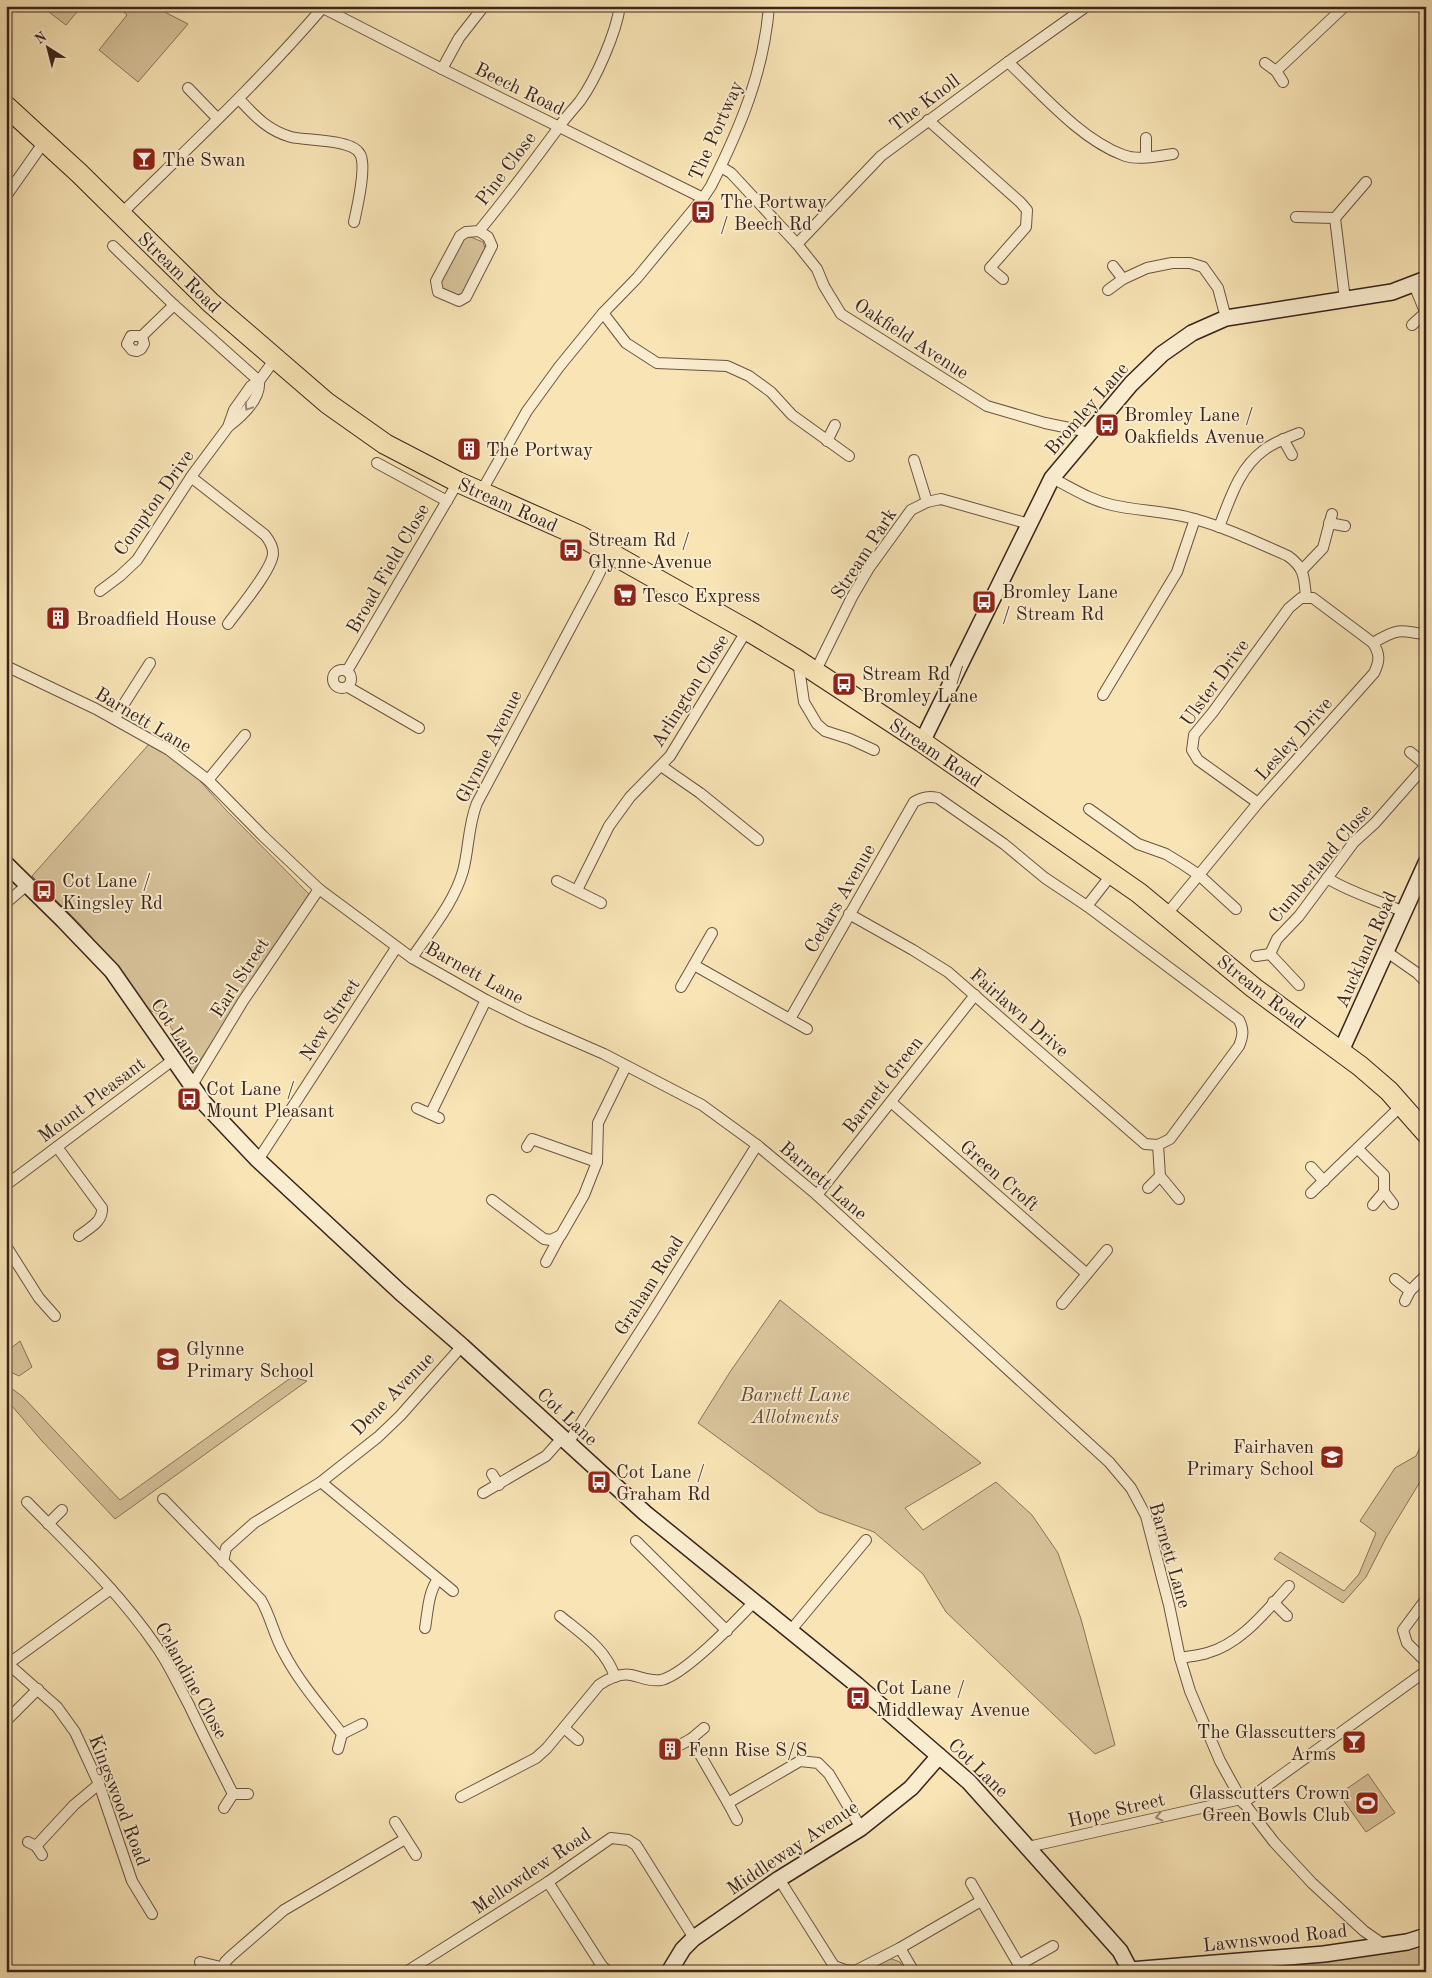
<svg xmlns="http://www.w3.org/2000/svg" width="1432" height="1978" viewBox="0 0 1432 1978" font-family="'Old Standard TT',serif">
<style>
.green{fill:#d8c39b;stroke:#89745c}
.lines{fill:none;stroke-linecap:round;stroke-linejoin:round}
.street-casing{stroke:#6a5442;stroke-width:12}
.secondary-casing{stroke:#3a241c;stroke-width:18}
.highway-casing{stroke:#3a241c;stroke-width:22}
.street{stroke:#faedcf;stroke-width:10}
.secondary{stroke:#faedcf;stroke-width:15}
.highway{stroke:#f8e4b5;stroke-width:20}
.oneway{stroke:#9a8876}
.labels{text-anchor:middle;stroke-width:4;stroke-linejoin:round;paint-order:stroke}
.street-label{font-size:19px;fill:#3a241c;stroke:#faedcf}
.poi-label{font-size:19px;fill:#3a241c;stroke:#faedcf;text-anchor:start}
.park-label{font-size:19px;font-style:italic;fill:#624c3c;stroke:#faedcf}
</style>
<rect width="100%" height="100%" fill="#f8e4b5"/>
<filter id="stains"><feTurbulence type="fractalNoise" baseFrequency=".004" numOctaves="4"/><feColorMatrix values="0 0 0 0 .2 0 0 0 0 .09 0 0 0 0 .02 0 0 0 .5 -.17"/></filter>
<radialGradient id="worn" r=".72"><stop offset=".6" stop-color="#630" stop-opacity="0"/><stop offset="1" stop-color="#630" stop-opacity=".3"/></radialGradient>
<g class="green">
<path d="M41,6H82L66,25Z"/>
<path d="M117,6H153L188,24L138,82L99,50L127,15Z"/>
<path d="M468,236L483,242L485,248L462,295L459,296L442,288L440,282L463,237Z"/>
<path d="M150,743L192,772L226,810L309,894L191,1074L178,1054L181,1043L165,1018L148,1009L116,966L80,924L32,876Z"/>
<path d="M780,1300L981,1463L905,1508L923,1530L996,1482L1032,1515L1058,1553L1081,1619L1115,1745L1095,1754L946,1612L923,1574L874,1532L819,1512L698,1423L730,1372Z"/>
<path d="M20,1341L32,1367L19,1376L6,1370V1352Z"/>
<path d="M292,1377L307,1381L115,1519L41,1440L6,1399V1384L23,1397L120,1500Z"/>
<path d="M1426,1434V1472L1386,1538L1366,1577L1343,1603L1274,1559L1280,1552L1344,1591L1359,1574L1376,1533L1360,1521L1395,1468L1416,1456Z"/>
<path d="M1368,1774L1395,1813L1366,1832L1339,1794Z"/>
<path d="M1426,1941V1972H1244L1317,1962Z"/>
<path d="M889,1958L900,1962L906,1972H865Z"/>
</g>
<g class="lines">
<g class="street-casing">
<g id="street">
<path d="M323,8L442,69L703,198"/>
<path d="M1008,62C1041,93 1080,139 1123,155C1138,161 1158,156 1173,154"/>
<path d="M1265,63L1276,71L1283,82"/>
<path d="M442,69L459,38L484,6"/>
<path d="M1276,71L1345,6"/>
<path d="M188,88L217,118"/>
<path d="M239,99C255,116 267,130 291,137C307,141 352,139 360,154C367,166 357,208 354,222"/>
<path d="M928,120L1020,202L1027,210L1026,227L990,268L1003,279"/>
<path d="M1146,157V138"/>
<path d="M721,167L731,173L797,244L817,269L824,286L841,314L987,406L1045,423L1079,430L1089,434"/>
<path d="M6,196L44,142"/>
<path d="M121,214C190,146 261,80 324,6"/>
<path d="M1296,217L1335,218L1345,300"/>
<path d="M1335,218L1366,182"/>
<path d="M479,231L488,237L492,246L466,297L459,301L438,292L436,281L460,236L466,232L479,231C506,198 531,165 556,131C563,120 572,111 580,101C596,79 616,33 620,6"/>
<path d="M797,244L881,156L1008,62L1087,6"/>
<path d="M113,246L174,305L259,381"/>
<path d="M1113,266L1123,279"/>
<path d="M1414,285L1426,314"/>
<path d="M1108,290L1123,279L1147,268L1172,263H1190L1203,267L1218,288L1226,318"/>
<path d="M603,313L626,343L657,363L727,366L749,376L771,392L792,415L849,456"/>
<path d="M1412,325L1425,313"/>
<path d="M142,336L144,344L141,349L137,351L132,350L127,344L131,336H142L174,305"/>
<path d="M229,426C242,416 261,399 259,381"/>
<path d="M1283,439L1292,455"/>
<path d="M827,441L835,425"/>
<path d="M914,460L927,502"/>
<path d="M377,463L447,501"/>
<path d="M191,477L265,535C269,540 273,547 273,553C273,569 238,610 228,624"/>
<path d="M1052,478C1072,488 1090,500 1112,505C1138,511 1165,511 1191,518C1225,527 1256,542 1288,556C1305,568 1304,578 1306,597"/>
<path d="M481,492L527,411L559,367L603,313L637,278L703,198L711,186C740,128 764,72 769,6"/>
<path d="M1329,523L1345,526"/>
<path d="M1219,527C1230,499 1239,468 1264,450C1274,442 1287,438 1299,433"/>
<path d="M1302,570L1323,548L1332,514"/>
<path d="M100,591L120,576L137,560L193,474L228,427L234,410L251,386L259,381L275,359"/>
<path d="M1373,643C1396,629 1400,629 1426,635"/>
<path d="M798,661L804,702L817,724L825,731L850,739L874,750"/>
<path d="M6,666L96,709L169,750L208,780L263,836L319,889L412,958L486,1000L526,1020L604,1054L702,1105L757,1145L817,1195L1109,1462L1131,1488L1146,1516L1169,1605L1180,1658L1190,1691L1220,1761L1241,1799L1274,1842L1312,1883L1364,1931L1384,1945"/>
<circle cx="342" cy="679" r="9"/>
<path d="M347,671L458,482"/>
<path d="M815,672L852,597L869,568L911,510L927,502L941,499L1029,524"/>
<path d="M348,687L419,728"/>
<path d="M1103,695L1177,572L1195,519"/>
<path d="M115,718L150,663"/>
<path d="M1410,752L1426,765"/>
<path d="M661,766L700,793L758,840"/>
<path d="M208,780L245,735"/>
<path d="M1089,809L1138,844L1166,854L1184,865L1199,875L1236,909"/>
<path d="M1327,878C1351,893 1378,900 1404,912"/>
<path d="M557,881L601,903"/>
<path d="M577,890L609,826L630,797L670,756L747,630"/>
<path d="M6,903L27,885"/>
<path d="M1087,906L1112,874"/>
<path d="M1166,915L1258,803L1374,673C1380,661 1380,654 1373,643L1313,598H1301L1289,608L1213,712L1194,735L1192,750L1198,760L1258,803"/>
<path d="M1387,952L1417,973L1426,982"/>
<path d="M1256,956L1270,954"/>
<path d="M412,958C430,931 454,903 463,871C469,849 468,825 477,803L596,580L609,553"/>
<path d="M694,965L807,1029"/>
<path d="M1299,985L1270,954L1277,939L1299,916L1354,842L1375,823L1426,765"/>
<path d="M681,987L712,933"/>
<path d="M790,1019L914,802C923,797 929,796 938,798L1004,844L1045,878L1087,906L1239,1020C1244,1030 1243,1036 1239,1046L1170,1139L1158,1145L1145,1144L948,972L913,950L849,914"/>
<path d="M191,1087L243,1001L319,889"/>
<path d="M891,1102L1087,1274"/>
<path d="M417,1108L439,1118"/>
<path d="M431,1113L486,1000"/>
<path d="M1158,1145L1160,1176L1179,1199"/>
<path d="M57,1147L102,1208C103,1222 89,1228 79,1236"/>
<path d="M527,1147L532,1139L597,1162"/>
<path d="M1358,1149L1384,1175V1192L1393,1204"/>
<path d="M258,1160L396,948"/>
<path d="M1311,1167L1324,1181"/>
<path d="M6,1185L173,1060"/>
<path d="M1148,1188L1160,1176"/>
<path d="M1311,1193L1402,1105"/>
<path d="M817,1195L975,995"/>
<path d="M492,1200L544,1239L551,1240L561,1235L584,1195L597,1162L598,1123L626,1066"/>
<path d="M1373,1205L1384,1192"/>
<path d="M6,1246L39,1298L55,1316"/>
<path d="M546,1262L560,1236"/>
<path d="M1395,1279L1410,1291L1405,1301"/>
<path d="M1410,1291L1426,1275"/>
<path d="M1062,1304L1107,1250"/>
<path d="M568,1443L652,1313L757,1145"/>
<path d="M492,1474L499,1485"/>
<path d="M321,1482L453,1591"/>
<path d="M483,1493L546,1456L562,1438"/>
<path d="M163,1499L261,1600C271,1617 274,1636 284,1653C299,1682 322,1708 342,1734L338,1749"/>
<path d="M27,1502C72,1548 119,1592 156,1646C169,1664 178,1685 189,1705C203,1735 218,1764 233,1794L224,1808"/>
<path d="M48,1524L62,1510"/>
<path d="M636,1541L727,1631"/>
<path d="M223,1562L226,1548L254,1523L321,1482L378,1437L400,1416L462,1346"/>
<path d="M1426,1599L1403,1630L1407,1643L1426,1662"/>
<path d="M1273,1602L1287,1616"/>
<path d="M560,1616C582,1634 606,1649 615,1677"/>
<path d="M425,1628C428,1611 428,1593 438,1579"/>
<path d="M791,1630L866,1540"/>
<path d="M1180,1658C1189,1656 1198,1656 1207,1653C1241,1644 1266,1611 1289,1586"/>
<path d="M6,1662L57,1707L75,1732L99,1784L132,1881L152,1914"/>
<path d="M8,1664L111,1589"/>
<path d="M6,1721L38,1689"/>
<path d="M564,1728L578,1740"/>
<path d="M342,1734L362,1724"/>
<path d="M691,1739L728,1803L737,1820"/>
<path d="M680,1745L691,1739L704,1728"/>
<path d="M233,1794H248"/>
<path d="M461,1797L536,1758L547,1748L599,1685C608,1679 620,1673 631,1675C641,1677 650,1682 661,1680C684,1675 736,1621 754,1602"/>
<path d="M728,1803L800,1761L818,1763L829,1774L861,1828"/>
<path d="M1243,1803L1426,1671"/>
<path d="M395,1822L416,1855"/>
<path d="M28,1842L36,1846L42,1855"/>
<path d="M36,1846L74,1805L99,1784"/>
<path d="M1028,1847L1241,1799"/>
<path d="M779,1879L834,1966L845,1970L855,1971L900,1948L981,1901"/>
<path d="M548,1882L602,1966L609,1972"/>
<path d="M971,1883L1023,1972"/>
<path d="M900,1948L914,1972"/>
<path d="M200,1962L225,1968"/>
<path d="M1019,1965L1053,1946"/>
<path d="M226,1972L225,1962L231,1956L284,1910L405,1839"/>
<path d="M406,1972L548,1882L611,1838L628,1840L636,1845L694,1938"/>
<path d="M593,1972L602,1966"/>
</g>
</g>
<g class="secondary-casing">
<g id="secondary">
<path d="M1425,6L1426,7"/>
<path d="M922,742L1052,478L1131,384L1162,354L1192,333L1226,318L1392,292L1426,279"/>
<path d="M6,864L63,920L112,971L204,1103L258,1160L400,1292L462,1346L645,1513L857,1685L969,1782L1120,1951L1130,1970"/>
<path d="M1341,1051L1426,863"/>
<path d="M669,1972L683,1949L694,1938L779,1879L861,1828L911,1788L939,1756"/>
<path d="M1129,1972L1130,1970L1324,1954L1407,1942L1426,1936"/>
</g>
</g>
<g class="highway-casing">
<path id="highway" d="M6,106L79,173L211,303L327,403L385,444L458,482L580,536L747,630L797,660L922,742L1139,893L1254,988L1360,1066L1389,1091L1426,1133"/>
</g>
<use href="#street" class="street"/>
<use href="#secondary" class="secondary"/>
<use href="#highway" class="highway"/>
</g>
<defs><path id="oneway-chevron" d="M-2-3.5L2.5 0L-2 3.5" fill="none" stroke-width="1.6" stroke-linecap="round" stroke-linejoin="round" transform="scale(1.25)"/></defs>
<g class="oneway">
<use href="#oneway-chevron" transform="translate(248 407) rotate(124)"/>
<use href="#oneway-chevron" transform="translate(1159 1817) rotate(167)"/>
</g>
<defs>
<g id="bar-square" transform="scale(1.25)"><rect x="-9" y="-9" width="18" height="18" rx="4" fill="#8f2418" stroke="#faedcf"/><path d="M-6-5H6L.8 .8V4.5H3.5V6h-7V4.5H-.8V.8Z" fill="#fff"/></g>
<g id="bus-square" transform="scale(1.25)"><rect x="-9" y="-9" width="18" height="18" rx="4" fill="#8f2418" stroke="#faedcf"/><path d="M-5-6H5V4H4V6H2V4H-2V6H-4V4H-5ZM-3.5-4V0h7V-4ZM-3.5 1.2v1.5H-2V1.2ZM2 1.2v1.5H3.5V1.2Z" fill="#fff"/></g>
<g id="building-square" transform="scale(1.25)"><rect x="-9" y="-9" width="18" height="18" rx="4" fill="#8f2418" stroke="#faedcf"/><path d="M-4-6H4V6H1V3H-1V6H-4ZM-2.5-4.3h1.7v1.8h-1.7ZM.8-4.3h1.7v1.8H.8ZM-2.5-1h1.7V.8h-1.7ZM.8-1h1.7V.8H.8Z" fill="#fff"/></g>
<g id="supermarket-square" transform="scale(1.25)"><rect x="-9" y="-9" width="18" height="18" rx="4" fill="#8f2418" stroke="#faedcf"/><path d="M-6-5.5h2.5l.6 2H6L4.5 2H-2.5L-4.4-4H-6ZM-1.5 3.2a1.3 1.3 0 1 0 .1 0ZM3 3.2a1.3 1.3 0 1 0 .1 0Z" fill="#fff"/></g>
<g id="school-square" transform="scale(1.25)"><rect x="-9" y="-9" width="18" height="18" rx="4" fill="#8f2418" stroke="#faedcf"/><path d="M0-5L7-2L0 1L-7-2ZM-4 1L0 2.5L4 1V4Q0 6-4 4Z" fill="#fff"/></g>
<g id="stadium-square" transform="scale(1.25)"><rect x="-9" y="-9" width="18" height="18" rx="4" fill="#8f2418" stroke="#faedcf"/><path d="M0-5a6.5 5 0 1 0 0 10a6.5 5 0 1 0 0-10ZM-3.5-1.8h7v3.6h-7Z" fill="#fff"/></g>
</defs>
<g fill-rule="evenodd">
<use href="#bar-square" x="144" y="159"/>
<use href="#bus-square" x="703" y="212"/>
<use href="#bus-square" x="1107" y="425"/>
<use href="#building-square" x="469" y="449"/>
<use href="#bus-square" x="571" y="550"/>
<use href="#supermarket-square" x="625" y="595"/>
<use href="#bus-square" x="984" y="602"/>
<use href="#building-square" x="58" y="618"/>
<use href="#bus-square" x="844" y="684"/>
<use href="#bus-square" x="44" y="891"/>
<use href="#bus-square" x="189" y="1099"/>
<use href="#school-square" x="168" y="1359"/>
<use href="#school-square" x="1332" y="1457"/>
<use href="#bus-square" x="599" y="1482"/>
<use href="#bus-square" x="858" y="1698"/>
<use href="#bar-square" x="1354" y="1742"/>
<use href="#building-square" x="670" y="1749"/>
<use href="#stadium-square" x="1367" y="1803"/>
</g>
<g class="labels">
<g class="street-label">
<text transform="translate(520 88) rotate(26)" y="7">Beech Road</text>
<text transform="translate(924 102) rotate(-37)" y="7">The Knoll</text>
<text transform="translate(715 130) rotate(-66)" y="7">The Portway</text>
<text transform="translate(505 168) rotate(-53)" y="7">Pine Close</text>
<text transform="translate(180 272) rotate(44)" y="7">Stream Road</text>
<text transform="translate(912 338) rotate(33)" y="7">Oakfield Avenue</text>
<text transform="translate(1086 408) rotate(-49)" y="7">Bromley Lane</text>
<text transform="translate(153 502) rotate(-55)" y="7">Compton Drive</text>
<text transform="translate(508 504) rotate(24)" y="7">Stream Road</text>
<text transform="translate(863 553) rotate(-57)" y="7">Stream Park</text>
<text transform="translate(387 568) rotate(-60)" y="7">Broad Field Close</text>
<text transform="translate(1214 682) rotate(-54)" y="7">Ulster Drive</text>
<text transform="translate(689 690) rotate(-58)" y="7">Arlington Close</text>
<text transform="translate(144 719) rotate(31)" y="7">Barnett Lane</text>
<text transform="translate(1293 738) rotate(-48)" y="7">Lesley Drive</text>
<text transform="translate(488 746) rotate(-63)" y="7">Glynne Avenue</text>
<text transform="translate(936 752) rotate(34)" y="7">Stream Road</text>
<text transform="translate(1319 863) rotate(-50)" y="7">Cumberland Close</text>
<text transform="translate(839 898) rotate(-60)" y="7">Cedars Avenue</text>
<text transform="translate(1365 949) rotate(-66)" y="7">Auckland Road</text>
<text transform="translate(475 972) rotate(29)" y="7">Barnett Lane</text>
<text transform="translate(239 977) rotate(-57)" y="7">Earl Street</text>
<text transform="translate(1262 991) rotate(38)" y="7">Stream Road</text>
<text transform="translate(1020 1012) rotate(41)" y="7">Fairlawn Drive</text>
<text transform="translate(329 1019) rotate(-57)" y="7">New Street</text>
<text transform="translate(177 1031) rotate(56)" y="7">Cot Lane</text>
<text transform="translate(882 1084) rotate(-52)" y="7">Barnett Green</text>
<text transform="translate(91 1099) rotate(-37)" y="7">Mount Pleasant</text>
<text transform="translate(1000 1175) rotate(41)" y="7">Green Croft</text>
<text transform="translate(824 1180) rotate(41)" y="7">Barnett Lane</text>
<text transform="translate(648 1285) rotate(-58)" y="7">Graham Road</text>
<text transform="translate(392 1393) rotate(-45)" y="7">Dene Avenue</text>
<text transform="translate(568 1416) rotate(43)" y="7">Cot Lane</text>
<text transform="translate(1171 1555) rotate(74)" y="7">Barnett Lane</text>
<text transform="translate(192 1680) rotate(61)" y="7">Celandine Close</text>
<text transform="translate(979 1767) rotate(44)" y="7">Cot Lane</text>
<text transform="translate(120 1800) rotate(69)" y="7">Kingswood Road</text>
<text transform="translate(1116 1809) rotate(-13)" y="7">Hope Street</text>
<text transform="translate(792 1847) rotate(-34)" y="7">Middleway Avenue</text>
<text transform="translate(531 1870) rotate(-34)" y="7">Mellowdew Road</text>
<text transform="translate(1275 1937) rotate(-6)" y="7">Lawnswood Road</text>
</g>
<g class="poi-label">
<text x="162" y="166">The Swan</text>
<text x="720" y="208">The Portway<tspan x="720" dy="22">/ Beech Rd</tspan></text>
<text x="1124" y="421">Bromley Lane /<tspan x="1124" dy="22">Oakfields Avenue</tspan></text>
<text x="486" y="456">The Portway</text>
<text x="588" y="546">Stream Rd /<tspan x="588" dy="22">Glynne Avenue</tspan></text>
<text x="1002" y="598">Bromley Lane<tspan x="1002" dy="22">/ Stream Rd</tspan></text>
<text x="642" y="602">Tesco Express</text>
<text x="76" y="625">Broadfield House</text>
<text x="862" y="680">Stream Rd /<tspan x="862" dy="22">Bromley Lane</tspan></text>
<text x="62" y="887">Cot Lane /<tspan x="62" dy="22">Kingsley Rd</tspan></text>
<text x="206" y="1095">Cot Lane /<tspan x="206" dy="22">Mount Pleasant</tspan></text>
<text x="186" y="1355">Glynne<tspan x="186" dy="22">Primary School</tspan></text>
<text x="1314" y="1453" text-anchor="end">Fairhaven<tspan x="1314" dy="22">Primary School</tspan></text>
<text x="616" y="1478">Cot Lane /<tspan x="616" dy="22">Graham Rd</tspan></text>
<text x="876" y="1694">Cot Lane /<tspan x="876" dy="22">Middleway Avenue</tspan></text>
<text x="1336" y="1738" text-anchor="end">The Glasscutters<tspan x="1336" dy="22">Arms</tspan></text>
<text x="688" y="1756">Fenn Rise S/S</text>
<text x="1350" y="1799" text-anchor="end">Glasscutters Crown<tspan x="1350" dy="22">Green Bowls Club</tspan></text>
</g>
<g class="park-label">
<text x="795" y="1401">Barnett Lane<tspan x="795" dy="22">Allotments</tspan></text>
</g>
</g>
<rect width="1432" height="1978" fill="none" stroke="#f8e4b5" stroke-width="25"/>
<rect x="8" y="8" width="1417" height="1963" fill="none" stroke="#3a241c" stroke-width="2.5"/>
<rect x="12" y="12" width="1407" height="1953" fill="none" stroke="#3a241c"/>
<g transform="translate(48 48) rotate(324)" stroke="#faedcf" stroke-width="4" paint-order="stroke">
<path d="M0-4L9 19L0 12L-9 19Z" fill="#3a241c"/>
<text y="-8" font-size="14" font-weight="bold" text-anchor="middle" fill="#3a241c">N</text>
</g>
<rect width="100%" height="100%" filter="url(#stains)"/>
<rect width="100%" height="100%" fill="url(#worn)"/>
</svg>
